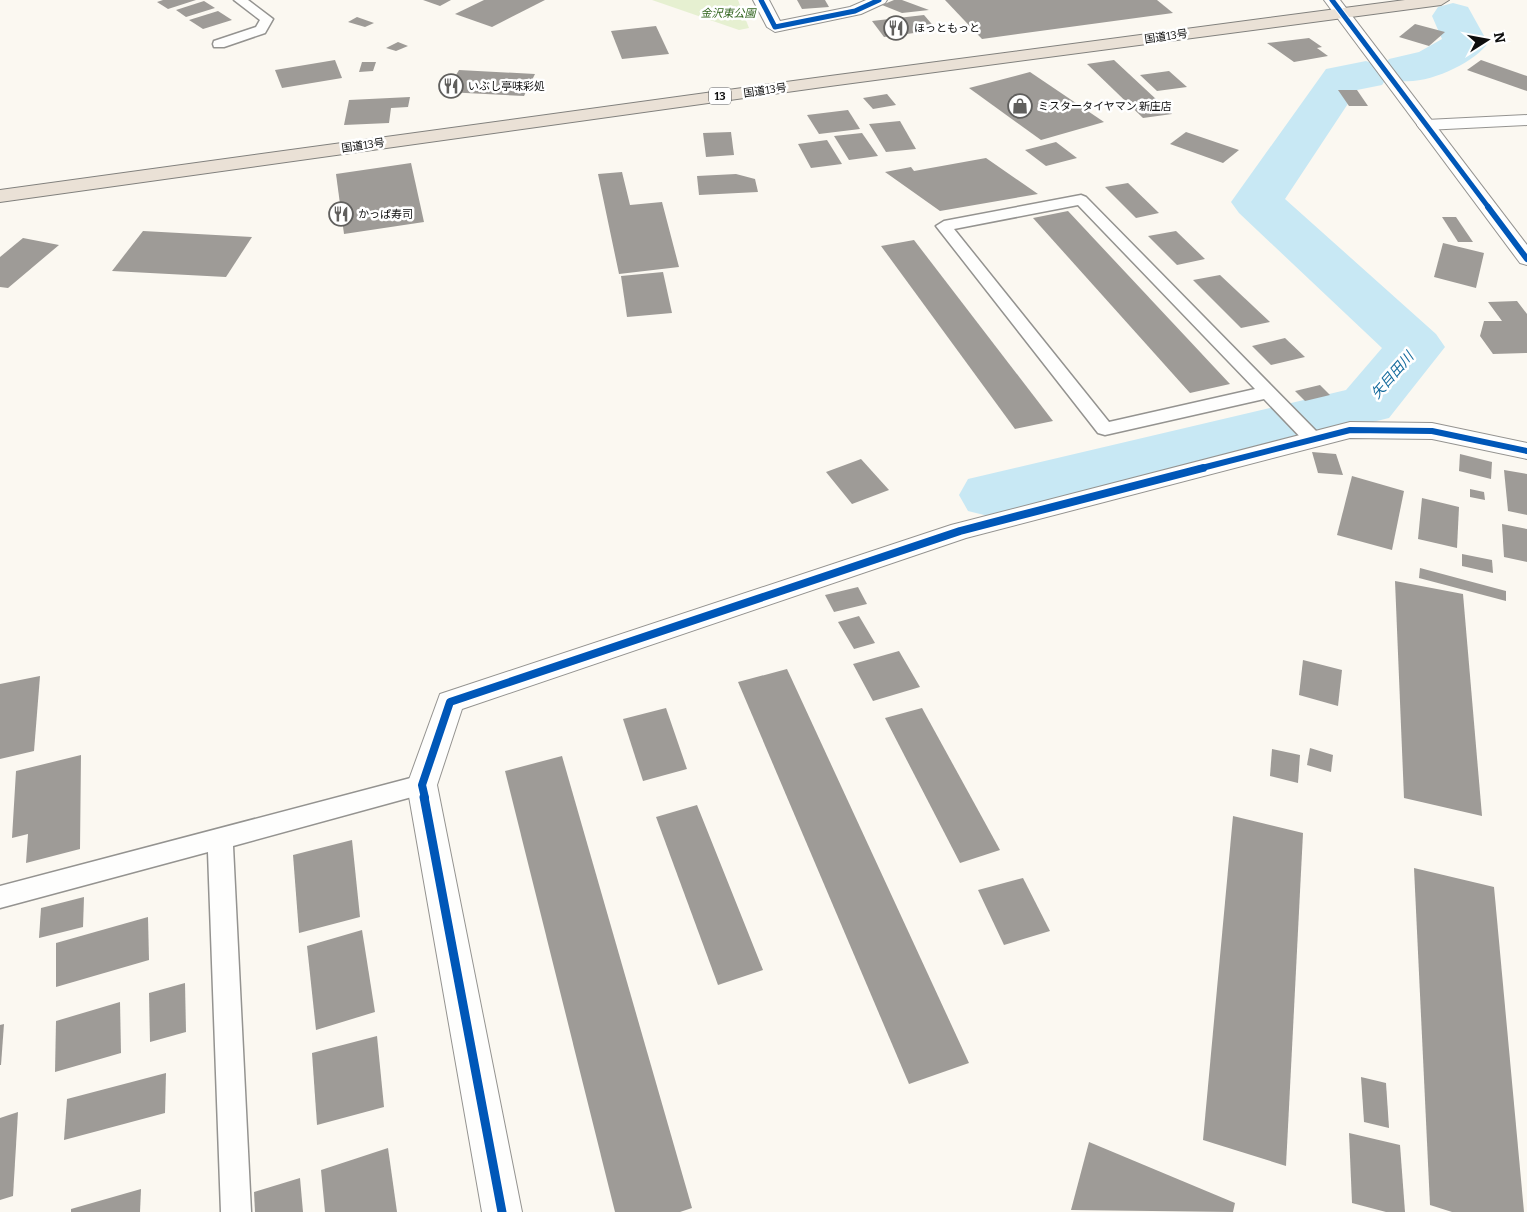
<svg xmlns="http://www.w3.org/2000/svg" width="1527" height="1212" viewBox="0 0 1527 1212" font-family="Bitter,'Noto Sans JP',serif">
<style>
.green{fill:#e6f0d1}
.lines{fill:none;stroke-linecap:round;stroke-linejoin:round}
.river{fill:#c8e8f4;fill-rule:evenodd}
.building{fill:#9e9b97}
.service-casing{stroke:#949390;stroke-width:3}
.minor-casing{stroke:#949390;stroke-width:2}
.tertiary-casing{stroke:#949390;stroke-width:2}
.trunk-casing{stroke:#81807d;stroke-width:2}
.service{fill:#fefefd;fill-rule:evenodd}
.minor{fill:#fefefd;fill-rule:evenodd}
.tertiary{fill:#fefefd;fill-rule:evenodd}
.trunk{fill:#eae1d6;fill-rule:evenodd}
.cycleway-far3-casing{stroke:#fff;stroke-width:7}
.cycleway-far2-casing{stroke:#fff;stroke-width:9}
.cycleway-far1-casing{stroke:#fff;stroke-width:11}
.cycleway-casing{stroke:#fff;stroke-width:12}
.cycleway-far3{stroke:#0057b8;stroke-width:5}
.cycleway-far2{stroke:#0057b8;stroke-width:6}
.cycleway-far1{stroke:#0057b8;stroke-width:8}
.cycleway{stroke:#0057b8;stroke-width:9}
.labels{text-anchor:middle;stroke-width:5;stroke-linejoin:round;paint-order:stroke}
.far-park-label{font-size:11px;font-style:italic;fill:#31641e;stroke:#fff}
.far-poi-label{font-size:11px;fill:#0d0d0d;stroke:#fff;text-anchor:start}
.far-street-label{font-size:11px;fill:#0d0d0d;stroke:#fff}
.shield{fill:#fff;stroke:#565656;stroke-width:1}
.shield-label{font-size:11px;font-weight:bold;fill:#0d0d0d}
.water-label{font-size:14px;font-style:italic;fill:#176d9e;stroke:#fff}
</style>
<rect width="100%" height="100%" fill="#fbf8f1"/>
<path class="green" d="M652,0H738L749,28L739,30Z"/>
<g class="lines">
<path class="river" d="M1453,3L1468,7L1488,43C1473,65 1412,93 1388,76L1382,85L1357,90L1285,199L1436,334L1445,347L1389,418L992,517L968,511L959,495L968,479L1346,390L1382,348L1239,213L1231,202L1326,69L1366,61L1383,67L1389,59L1419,52L1442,39L1432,16L1438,7Z"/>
</g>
<g class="building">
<path d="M163,0H196L168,9L157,2Z"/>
<path d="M423,0H451L440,6Z"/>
<path d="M484,0H545L492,27L455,14Z"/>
<path d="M797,0H825L829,7L802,9Z"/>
<path d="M894,0H902L929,10L902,13L882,5Z"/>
<path d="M945,0H1157L1173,13L982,39Z"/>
<path d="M204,1L215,8L186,17L176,10Z"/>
<path d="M218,11L232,20L203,29L189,20Z"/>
<path d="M924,15L937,30L884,37L872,21Z"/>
<path d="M357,17L374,23L365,27L348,22Z"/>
<path d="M1415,24L1445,32L1429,46L1399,37Z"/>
<path d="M656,26L669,54L622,59L611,31Z"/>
<path d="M1309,38L1322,47L1317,48L1328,56L1294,62L1267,43Z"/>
<path d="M398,42L408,46L396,51L386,48Z"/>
<path d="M335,60L342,78L282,88L275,70Z"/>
<path d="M1114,60L1172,114L1143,118L1087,64Z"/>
<path d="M1481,60L1527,76V91L1467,70Z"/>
<path d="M362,62H376L373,71L359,72Z"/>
<path d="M459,70L535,74L524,96L446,92Z"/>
<path d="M1169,71L1187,87L1157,91L1140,75Z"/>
<path d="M1030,72L1104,122L1041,140L969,88Z"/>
<path d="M1338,90H1357L1368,106H1349Z"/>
<path d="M887,94L896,105L873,109L863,98Z"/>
<path d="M410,97L408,107L391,108L389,123L344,125L349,100Z"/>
<path d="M848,110L860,129L819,134L807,115Z"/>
<path d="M900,121L916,149L886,152L869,124Z"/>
<path d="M731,132L734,155L706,157L703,133Z"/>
<path d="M1186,132L1239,150L1223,163L1170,144Z"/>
<path d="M862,133L878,156L849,160L834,136Z"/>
<path d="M827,140L842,164L811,168L798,144Z"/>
<path d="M1056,142L1077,158L1046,166L1025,150Z"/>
<path d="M986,158L1038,194L940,211L885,172L911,167L914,171Z"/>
<path d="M411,163L424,222L344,234L336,174Z"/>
<path d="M622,172L630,205L662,202L679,267L619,274L598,174Z"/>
<path d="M736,174L755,179L758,192L699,195L697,176Z"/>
<path d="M1128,183L1159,213L1136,218L1105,187Z"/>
<path d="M1068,211L1230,384L1190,393L1033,218Z"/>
<path d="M1442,217H1456L1473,242H1458Z"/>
<path d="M143,231L252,237L226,277L112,271Z"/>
<path d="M1176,231L1205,259L1177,265L1148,236Z"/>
<path d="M23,238L59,245L8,288L0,287V257Z"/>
<path d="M914,240L1053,421L1015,429L881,246Z"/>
<path d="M1443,243L1484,253L1476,288L1434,277Z"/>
<path d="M663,272L672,313L627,317L621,276Z"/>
<path d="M1220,275L1270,322L1241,328L1193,280Z"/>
<path d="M1517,301L1527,314V353L1493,354L1480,336L1484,321H1502L1488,302Z"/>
<path d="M1285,338L1305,357L1271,365L1252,346Z"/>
<path d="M1320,385L1330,395L1305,401L1295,391Z"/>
<path d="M1312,452L1336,454L1343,475L1318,473Z"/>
<path d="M1460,454L1492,462L1491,479L1459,471Z"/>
<path d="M861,459L889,490L852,504L826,472Z"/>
<path d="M1504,470L1527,474V515L1508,511Z"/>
<path d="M1352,476L1404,491L1392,550L1337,535Z"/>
<path d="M1470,489L1484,492L1485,500L1470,497Z"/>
<path d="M1422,498L1459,507L1457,548L1418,539Z"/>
<path d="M1502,524L1527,529V562L1504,557Z"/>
<path d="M1462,554L1492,560L1493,573L1462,566Z"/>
<path d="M1420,568L1506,591V601L1419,578Z"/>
<path d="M1395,581L1463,594L1482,816L1404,798Z"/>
<path d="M858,587L867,604L834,612L825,595Z"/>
<path d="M859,616L875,643L854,649L838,622Z"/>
<path d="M899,651L920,687L873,701L853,664Z"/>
<path d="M1303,660L1342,670L1338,706L1299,695Z"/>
<path d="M787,669L969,1063L909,1084L738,682Z"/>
<path d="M40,676L34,751L0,759V684Z"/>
<path d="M666,708L687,769L643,781L623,719Z"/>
<path d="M922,708L1000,850L960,863L885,718Z"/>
<path d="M1310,748L1333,755L1331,772L1307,765Z"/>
<path d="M1272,749L1300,755L1298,783L1270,776Z"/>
<path d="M81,755L80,849L26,863L28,834L12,838L16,771Z"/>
<path d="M562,756L692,1208L680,1212H615L505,771Z"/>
<path d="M697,805L763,970L718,985L656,817Z"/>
<path d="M1233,816L1303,833L1286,1166L1203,1140Z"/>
<path d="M352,840L360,917L299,933L293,855Z"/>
<path d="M1414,868L1494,887L1524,1212H1452L1430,1205Z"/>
<path d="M1023,878L1050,931L1004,945L978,890Z"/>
<path d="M84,897L83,927L39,938L41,908Z"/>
<path d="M148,917L149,960L56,987V943Z"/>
<path d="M362,930L375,1012L316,1030L307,946Z"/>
<path d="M185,983L186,1032L150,1042L149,993Z"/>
<path d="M120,1002L121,1053L55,1072L56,1021Z"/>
<path d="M4,1024L1,1065H0V1025Z"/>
<path d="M377,1036L384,1107L317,1125L312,1053Z"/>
<path d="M166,1073L165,1113L64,1140L67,1099Z"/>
<path d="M1361,1077L1386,1083L1389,1128L1364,1122Z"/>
<path d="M18,1112L13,1196L0,1200V1118Z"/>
<path d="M1349,1133L1400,1145L1405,1212H1386L1352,1203Z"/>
<path d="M1089,1142L1235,1203L1233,1212L1071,1210Z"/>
<path d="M388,1148L397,1212H325L321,1170Z"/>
<path d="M300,1178L303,1212H255L254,1192Z"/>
<path d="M141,1189L140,1212H71V1209Z"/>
</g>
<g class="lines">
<g class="service-casing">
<g id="service">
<path d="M234,0H248L273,19L265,33L224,47H214L213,44L214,41L256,27L260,20Z"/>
<path d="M1081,195L1086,197L1320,435L1322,439L1320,443L1313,445L1306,443L1264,399L1105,435L1098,433L936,226L944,221ZM1078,205L1255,389L1109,422L954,229Z"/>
<path d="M422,775L430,778L434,785L430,792L233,846L251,1212H221L208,852L0,908V886Z"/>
</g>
</g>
<g class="minor-casing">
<g id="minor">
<path d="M753,0H769L780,21L850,7L866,0H887L885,3L861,14L775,32L767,27Z"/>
<path d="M1527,115V125L1426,130L1420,129L1417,125L1420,121L1426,120Z"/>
<path d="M1350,422L1432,423L1527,443V459L1432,439L1350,438L966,538L462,709L437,785L522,1212H482L407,785L440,694L951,525Z"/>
</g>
</g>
<g class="tertiary-casing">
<path id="tertiary" d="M1324,0H1340L1527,245V265L1520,263Z"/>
</g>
<g class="trunk-casing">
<path id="trunk" d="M1405,0H1449L1441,5L830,86L0,202V190L830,76Z"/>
</g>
<use href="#service" class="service"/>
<use href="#minor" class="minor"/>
<use href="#tertiary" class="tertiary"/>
<use href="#trunk" class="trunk"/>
<g class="cycleway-far3-casing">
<g id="cycleway-far3">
<path d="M761,0L775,27L855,11L879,0"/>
<path d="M1332,0L1489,208"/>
</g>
</g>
<g class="cycleway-far2-casing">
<g id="cycleway-far2">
<path d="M1488,207L1527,259"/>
<path d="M1198,469L1350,430L1432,431L1527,451"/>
</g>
</g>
<g class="cycleway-far1-casing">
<path id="cycleway-far1" d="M425,798L422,785L450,702L960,531L1203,468"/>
</g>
<g class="cycleway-casing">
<path id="cycleway" d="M424,797L502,1212"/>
</g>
<use href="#cycleway-far3" class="cycleway-far3"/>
<use href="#cycleway-far2" class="cycleway-far2"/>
<use href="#cycleway-far1" class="cycleway-far1"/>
<use href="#cycleway" class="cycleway"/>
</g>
<defs>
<g id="restaurant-ring" transform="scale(1.25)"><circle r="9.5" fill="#fff" stroke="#605f5d" stroke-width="1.5"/><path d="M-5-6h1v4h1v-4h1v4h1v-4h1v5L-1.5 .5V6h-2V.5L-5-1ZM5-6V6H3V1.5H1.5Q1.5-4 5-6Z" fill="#605f5d"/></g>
<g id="shop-ring" transform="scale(1.25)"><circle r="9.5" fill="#fff" stroke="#605f5d" stroke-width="1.5"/><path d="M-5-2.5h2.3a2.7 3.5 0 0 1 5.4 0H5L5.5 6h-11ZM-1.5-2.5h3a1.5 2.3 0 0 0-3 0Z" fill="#605f5d"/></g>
</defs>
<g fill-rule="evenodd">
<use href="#restaurant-ring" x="896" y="28"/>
<use href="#restaurant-ring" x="451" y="86"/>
<use href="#shop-ring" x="1020" y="106"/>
<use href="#restaurant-ring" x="341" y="214"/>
</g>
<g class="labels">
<g class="far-park-label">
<text x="728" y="17">金沢東公園</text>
</g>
<g class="far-poi-label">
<text x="914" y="32">ほっともっと</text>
<text x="468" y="90">いぶし亭味彩処</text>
<text x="1038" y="110">ミスタータイヤマン 新庄店</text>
<text x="358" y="218">かっぱ寿司</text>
</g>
<g class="far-street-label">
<text transform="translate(1166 36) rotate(-8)" y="4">国道13号</text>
<text transform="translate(765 90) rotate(-8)" y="4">国道13号</text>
<text transform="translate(363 145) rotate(-8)" y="4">国道13号</text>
</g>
<rect class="shield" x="709" y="87.5" width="22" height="17" rx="4"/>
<g class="shield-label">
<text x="720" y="100">13</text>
</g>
<g class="water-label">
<text transform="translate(1392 375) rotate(-49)" y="5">矢目田川</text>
</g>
</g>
<g transform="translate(1487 40) rotate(79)" stroke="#ffffff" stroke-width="4" paint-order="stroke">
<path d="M0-4L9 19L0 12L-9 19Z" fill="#0d0d0d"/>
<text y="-8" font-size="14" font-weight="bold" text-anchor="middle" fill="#0d0d0d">N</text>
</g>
</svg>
